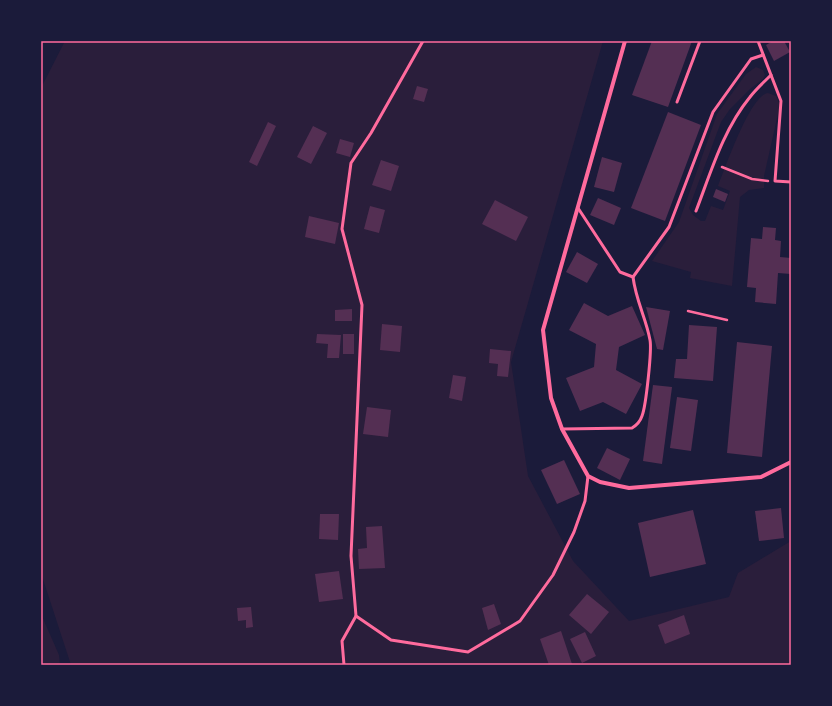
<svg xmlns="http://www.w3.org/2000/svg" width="832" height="706" viewBox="0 0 832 706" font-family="Signika,sans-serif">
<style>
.green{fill:#2a1e3b}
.building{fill:#542f53}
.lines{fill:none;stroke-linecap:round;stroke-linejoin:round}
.path{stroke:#ff6b9d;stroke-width:2.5}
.service{stroke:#ff6b9d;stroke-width:3}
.minor{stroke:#ff6b9d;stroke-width:4}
.neatline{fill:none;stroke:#ff6b9d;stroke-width:1.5}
</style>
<rect width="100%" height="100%" fill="#1b1b3a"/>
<g class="green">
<path d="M65,41H603L511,362L528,476L573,561L629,621L729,597L738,573L791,541V665H71L41,573V88Z"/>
<path d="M756,67L763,70L765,75L763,79L750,89L730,109L721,122L689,208L693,215L701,221H705L711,206L723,210L730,191L718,186C725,169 750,95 768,93L776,96L780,105L764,176V188L749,190L740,197L732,286L690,278L691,272L652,261L679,222L717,114L746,74Z"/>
<path d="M41,614L59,655L60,665H41Z"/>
</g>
<g class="building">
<path d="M652,41H692L668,107L632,95Z"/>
<path d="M773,41H784L790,52L774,61L766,45Z"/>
<path d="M417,86L428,89L424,102L413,99Z"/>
<path d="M668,112L701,125L665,221L631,208Z"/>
<path d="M268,122L276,126L257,166L249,162Z"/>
<path d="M313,126L327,133L311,164L297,157Z"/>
<path d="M340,139L354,143L350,157L336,153Z"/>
<path d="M602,157L622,163L614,192L594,187Z"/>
<path d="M381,160L399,166L391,191L372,185Z"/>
<path d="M716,189L728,194L725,202L713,197Z"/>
<path d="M598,198L621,208L614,225L590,215Z"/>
<path d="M495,200L528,217L516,241L482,224Z"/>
<path d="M370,206L385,210L379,233L364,229Z"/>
<path d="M309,216L339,223L335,244L305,237Z"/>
<path d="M763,227L776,228L775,240L781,241L780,257L791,258V274L778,273L776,304L755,302L756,288L747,287L751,238L762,239Z"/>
<path d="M577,252L598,264L587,283L566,272Z"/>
<path d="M584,303L608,316L632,306L645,335L619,347L616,370L642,384L626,414L603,402L580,411L566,378L594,367L596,344L569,330Z"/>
<path d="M646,307L670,311L663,350L657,349Z"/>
<path d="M352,309V321H335V310Z"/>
<path d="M382,324L402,326L400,352L380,350Z"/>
<path d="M689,325L717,327L713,381L674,378L676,359H687Z"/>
<path d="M317,334L341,335L339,358H327L328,344L316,343Z"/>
<rect x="343" y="334" width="11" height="20"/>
<path d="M737,342L772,346L762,457L727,453Z"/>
<path d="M490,349L511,351L508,377L497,376L498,364L489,363Z"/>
<path d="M453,375L466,377L462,401L449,398Z"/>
<path d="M653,385L672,387L662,464L643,461Z"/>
<path d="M677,397L698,400L691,451L670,448Z"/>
<path d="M367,407L391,410L388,437L363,434Z"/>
<path d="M607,448L630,459L620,480L597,468Z"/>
<path d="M564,460L580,494L557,504L541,470Z"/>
<path d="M781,508L784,538L759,541L755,511Z"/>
<path d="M693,510L706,564L650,577L638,523Z"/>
<path d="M320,514H339L338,540L319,539Z"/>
<path d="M382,526L385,568L359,569L358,549L367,548L366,527Z"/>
<path d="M339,571L343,599L319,602L315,574Z"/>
<path d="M587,594L609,612L591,634L569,615Z"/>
<path d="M494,604L501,624L488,630L482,608Z"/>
<path d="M251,607L253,627L246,628V620L238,621L237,608Z"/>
<path d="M684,615L690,634L665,644L658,625Z"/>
<path d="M561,631L572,664L549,665L540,639Z"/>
<path d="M585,632L596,656L582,663L570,639Z"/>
</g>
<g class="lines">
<g class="path">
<path d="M722,167L752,179L768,181"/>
<path d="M688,311L727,320"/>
</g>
<g class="service">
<path d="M423,41L371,133L351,163L342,229L362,305L351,556L356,616L391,640L468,652L520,621L553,575L574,532L585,501L588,476"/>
<path d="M758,41L771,75"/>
<path d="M677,102L700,41"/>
<path d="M578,208L620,272L633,277L669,227L713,112L751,59L763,55"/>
<path d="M696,211C711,172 723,130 750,97C756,89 764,82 771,75L781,101L775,181L791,182"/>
<path d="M562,429L632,428C637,425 640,422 642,416C646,406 652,350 650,340C646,318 636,301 633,277"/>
<path d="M344,665L342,641L356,616"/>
<path d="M790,665H791"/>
</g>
<path class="minor" d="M625,41L543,330L551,398L562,429L588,476L600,482L629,488L761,477L791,462"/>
</g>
<rect width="832" height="706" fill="none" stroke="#1b1b3a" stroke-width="84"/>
<rect x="42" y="42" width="748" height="622" class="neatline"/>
</svg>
